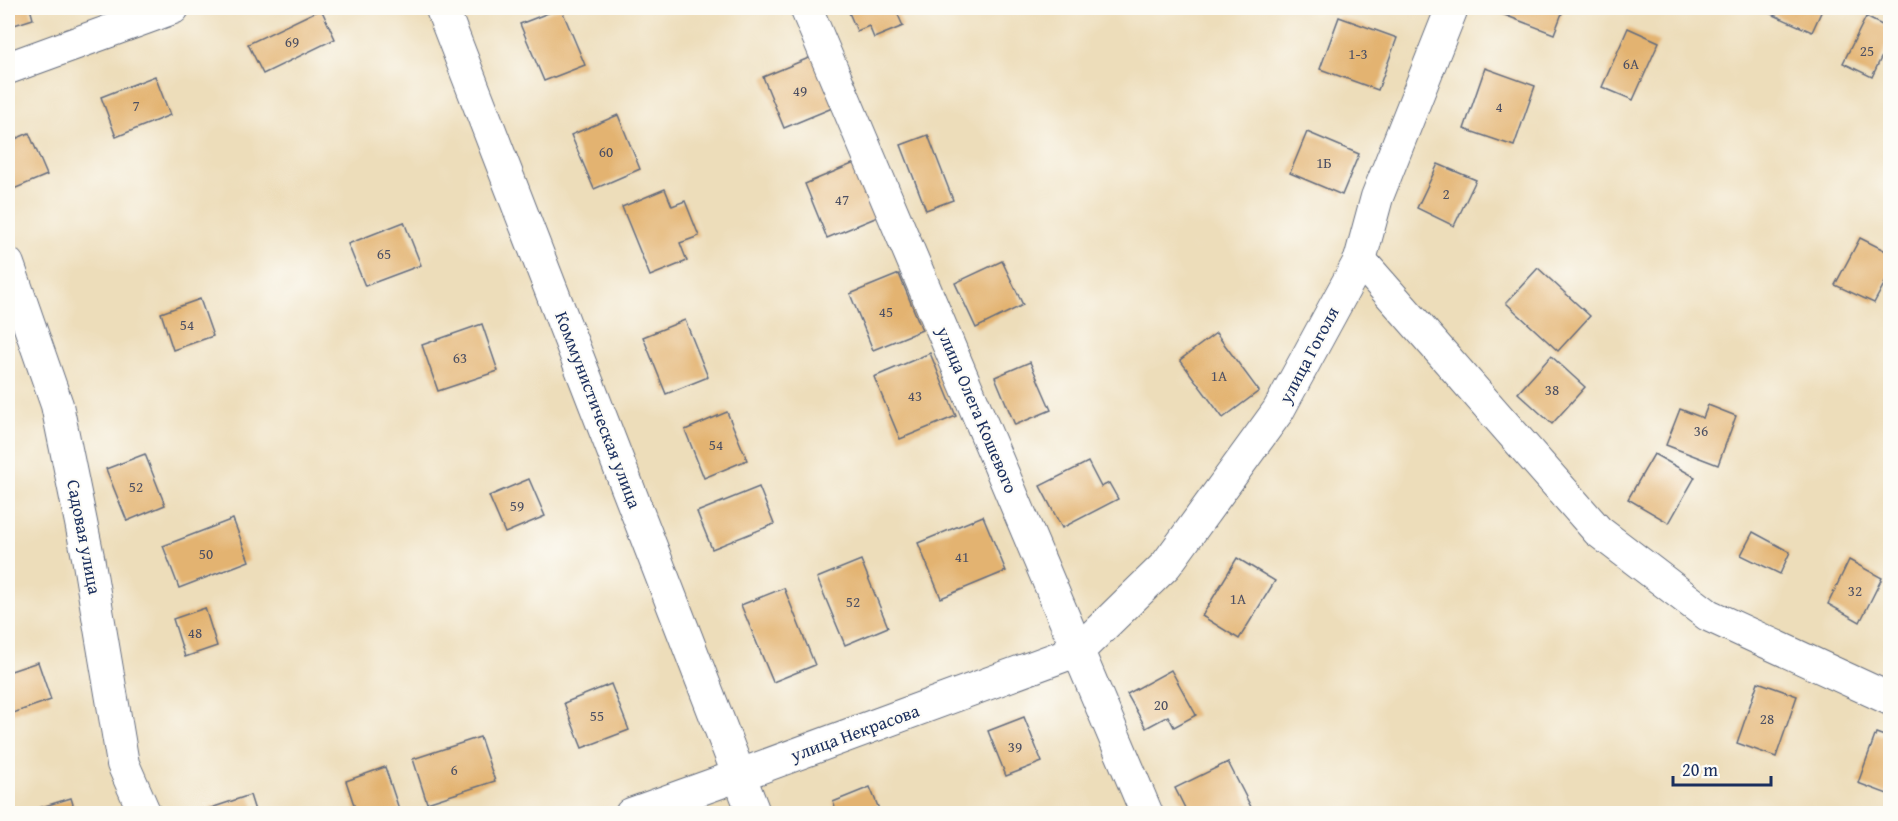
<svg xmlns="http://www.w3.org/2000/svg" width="1898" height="821" viewBox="0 0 1898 821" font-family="'Gentium Book Plus',serif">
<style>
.building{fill:#e3b371}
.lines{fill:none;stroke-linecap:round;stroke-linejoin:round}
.minor-casing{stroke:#646c7e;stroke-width:34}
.tertiary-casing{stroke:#646c7e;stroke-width:35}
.minor{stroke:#fff;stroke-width:32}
.tertiary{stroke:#fff;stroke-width:33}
.labels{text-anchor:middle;stroke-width:4.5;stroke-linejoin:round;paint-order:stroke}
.number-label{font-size:15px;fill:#4d5063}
.street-label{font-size:18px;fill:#1b2f5e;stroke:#fdfcf7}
</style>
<rect width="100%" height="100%" fill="#fdfcf7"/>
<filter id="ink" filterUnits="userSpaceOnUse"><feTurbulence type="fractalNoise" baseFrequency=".0167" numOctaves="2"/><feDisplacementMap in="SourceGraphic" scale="12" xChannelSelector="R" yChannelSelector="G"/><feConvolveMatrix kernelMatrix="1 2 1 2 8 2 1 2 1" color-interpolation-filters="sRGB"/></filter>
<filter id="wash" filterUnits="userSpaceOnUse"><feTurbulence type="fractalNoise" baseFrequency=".008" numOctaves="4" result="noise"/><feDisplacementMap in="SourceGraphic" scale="24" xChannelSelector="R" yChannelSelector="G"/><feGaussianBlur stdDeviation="1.35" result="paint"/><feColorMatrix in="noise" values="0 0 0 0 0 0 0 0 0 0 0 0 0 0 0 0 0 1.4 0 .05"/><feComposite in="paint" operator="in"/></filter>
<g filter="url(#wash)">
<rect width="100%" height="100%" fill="#edddba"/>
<g id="blocks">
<g class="building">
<path d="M8,8H30L33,19L8,27Z"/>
<path d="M561,8L585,65L544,81L520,24Z"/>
<path d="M847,8H895L903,26L874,38L869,26L857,31Z"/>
<path d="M1505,8H1564L1554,34L1502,14Z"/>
<path d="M1758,8H1823L1812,32Z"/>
<path d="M321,9L335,39L263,74L248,44Z"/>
<path d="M1339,17L1397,38L1378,90L1320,69Z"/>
<path d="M1866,17L1890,29V39L1872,77L1843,63Z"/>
<path d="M1628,28L1659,42L1633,100L1602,87Z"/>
<path d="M816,55L837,106L784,128L763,77Z"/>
<path d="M1485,68L1535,86L1514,146L1464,129Z"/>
<path d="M155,76L170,115L116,137L101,97Z"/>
<path d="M618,115L640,169L594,189L571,135Z"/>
<path d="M1307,132L1359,154L1342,195L1290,173Z"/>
<path d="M29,133L47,175L9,191L8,142Z"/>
<path d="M928,135L953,200L926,210L901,145Z"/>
<path d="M857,162L880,216L827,238L805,184Z"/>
<path d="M1438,164L1476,180L1454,226L1417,208Z"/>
<path d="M665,189L672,206L685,201L699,236L680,243L687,261L650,276L622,207Z"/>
<path d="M404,222L421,265L365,286L348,244Z"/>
<path d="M1860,238L1890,253V273L1874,303L1835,285Z"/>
<path d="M1002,261L1023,305L976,328L955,283Z"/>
<path d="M1538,268L1590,316L1558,351L1506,303Z"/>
<path d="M899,274L922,330L873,350L850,294Z"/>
<path d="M200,299L213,336L173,350L161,313Z"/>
<path d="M685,320L708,377L666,394L643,337Z"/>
<path d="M482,324L498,371L438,391L422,345Z"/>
<path d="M1216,333L1259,391L1223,418L1180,360Z"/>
<path d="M930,353L956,416L900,439L874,377Z"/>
<path d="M1551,356L1585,387L1552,424L1518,393Z"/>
<path d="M1030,362L1051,410L1015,425L995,377Z"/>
<path d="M1708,405L1736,416L1718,465L1666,445L1680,409L1703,418Z"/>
<path d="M727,412L747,460L704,478L685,430Z"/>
<path d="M145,454L165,505L127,521L106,469Z"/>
<path d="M1654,454L1695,477L1669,523L1628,499Z"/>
<path d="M1088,462L1101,487L1109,483L1118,499L1062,528L1040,486Z"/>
<path d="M529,479L545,516L505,533L489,496Z"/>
<path d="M759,487L774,524L712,549L697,512Z"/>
<path d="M983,516L1006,571L941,598L918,543Z"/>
<path d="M233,519L249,561L179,588L163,546Z"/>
<path d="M1753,532L1790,552L1780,574L1741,555Z"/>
<path d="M1237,558L1275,581L1239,639L1202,616Z"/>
<path d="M861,560L888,627L845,645L817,578Z"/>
<path d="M1849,560L1882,578L1860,622L1828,604Z"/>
<path d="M784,588L815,665L773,682L741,605Z"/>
<path d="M205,608L217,646L185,657L173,619Z"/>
<path d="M38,662L51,700L13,713L8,697V672Z"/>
<path d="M1171,670L1196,715L1174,727L1168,716L1146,728L1127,694Z"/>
<path d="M1758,682L1797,696L1776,757L1737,743Z"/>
<path d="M611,684L629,730L582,748L564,703Z"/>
<path d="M1024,717L1042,762L1006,776L988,731Z"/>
<path d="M1876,733L1890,738V795L1858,783Z"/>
<path d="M480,737L495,781L427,803L413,759Z"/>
<path d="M1228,762L1251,807L1238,814H1188L1175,788Z"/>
<path d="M385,767L400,812L357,814L346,781Z"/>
<path d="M870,787L881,814H838L833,802Z"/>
<path d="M250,795L256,814H210L208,809Z"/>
<path d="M71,798L76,814H22V813Z"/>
</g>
</g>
</g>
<g filter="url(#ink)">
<use href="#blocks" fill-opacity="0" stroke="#646c7e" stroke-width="1.5"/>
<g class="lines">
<g class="minor-casing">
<g id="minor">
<path d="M806,8L1147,814"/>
<path d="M8,68L173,8"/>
<path d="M1360,260L1598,531L1708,615L1890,699"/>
<path d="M8,264L57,405L88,557L123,764L145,814"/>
<path d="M631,814L740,775L1079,650L1166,565L1278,411L1360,260L1377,197L1452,8"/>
</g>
</g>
<g class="tertiary-casing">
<path id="tertiary" d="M442,8L754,814"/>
</g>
<use href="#minor" class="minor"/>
<use href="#tertiary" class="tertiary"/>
</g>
</g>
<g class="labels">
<g class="number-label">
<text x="292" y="47">69</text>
<text x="1867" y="56">25</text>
<text x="1358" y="59">1-3</text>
<text x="1631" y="69">6А</text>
<text x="800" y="96">49</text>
<text x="136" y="111">7</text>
<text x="1499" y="112">4</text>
<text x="606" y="157">60</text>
<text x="1324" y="168">1Б</text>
<text x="1446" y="199">2</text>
<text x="842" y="205">47</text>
<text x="384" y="259">65</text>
<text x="886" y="317">45</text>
<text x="187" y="330">54</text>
<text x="460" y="363">63</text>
<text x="1219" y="381">1А</text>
<text x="1552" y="395">38</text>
<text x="915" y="401">43</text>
<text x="1701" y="436">36</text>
<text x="716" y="450">54</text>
<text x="136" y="492">52</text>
<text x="517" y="511">59</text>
<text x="206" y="559">50</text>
<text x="962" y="562">41</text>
<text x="1855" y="596">32</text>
<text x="1238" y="604">1А</text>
<text x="853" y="607">52</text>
<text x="195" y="638">48</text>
<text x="1161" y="710">20</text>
<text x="597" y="721">55</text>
<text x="1767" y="724">28</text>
<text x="1015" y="752">39</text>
<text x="454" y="775">6</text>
</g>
<g class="street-label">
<text transform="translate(1309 355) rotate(-62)" y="6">улица Гоголя</text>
<text transform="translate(598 410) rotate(69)" y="6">Коммунистическая улица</text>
<text transform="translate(977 410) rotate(67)" y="6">улица Олега Кошевого</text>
<text transform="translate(84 537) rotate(79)" y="6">Садовая улица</text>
<text transform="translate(855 733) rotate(-20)" y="6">улица Некрасова</text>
</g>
</g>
<rect width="1898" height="821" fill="none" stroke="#fdfcf7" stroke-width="30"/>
<path d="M1673 776v9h98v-9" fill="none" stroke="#1b2f5e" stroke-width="3"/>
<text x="1682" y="776" font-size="18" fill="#1b2f5e" stroke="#fdfcf7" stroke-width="4.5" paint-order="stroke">20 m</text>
</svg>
